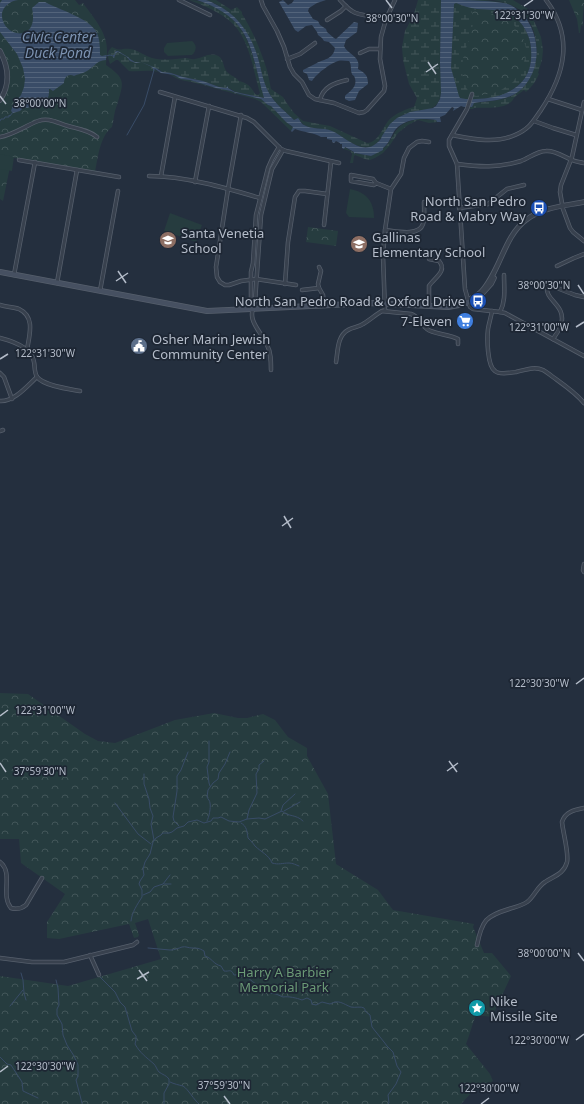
<svg xmlns="http://www.w3.org/2000/svg" width="584" height="1104" viewBox="0 0 584 1104" font-family="'Noto Sans',sans-serif">
<style>
.forest{fill:url(#forest-crowns)}
.wetland{fill:url(#wetland-marsh);fill-rule:evenodd}
.pitch{fill:#263c3f}
.water{fill:url(#water-rules);fill-rule:evenodd}
.lines{fill:none;stroke-linecap:round;stroke-linejoin:round}
.stream{stroke:#394c67;stroke-width:1}
.minor-casing{stroke:#565f6c;stroke-width:4.5}
.tertiary-casing{stroke:#565f6c;stroke-width:5.5}
.secondary-casing{stroke:#565f6c;stroke-width:6}
.minor{stroke:#38414e;stroke-width:3}
.tertiary{stroke:#38414e;stroke-width:4}
.secondary{stroke:#465061;stroke-width:4.5}
.ticks{fill:none;stroke:#b4bcc9;stroke-width:1.5}
.labels{text-anchor:middle;stroke-width:3.5;stroke-linejoin:round;paint-order:stroke}
.poi-label{font-size:13px;fill:#b4bcc9;stroke:#1d2633;text-anchor:start}
.park-label{font-size:13px;fill:#6b9a76;stroke:#1d2633}
.water-label{font-size:14px;font-style:italic;fill:#7c92b1;stroke:#1d2633}
.ticks-label{font-size:10px;text-anchor:middle;fill:#b4bcc9;stroke:#1d2633;stroke-width:3.5;stroke-linejoin:round;paint-order:stroke}
</style>
<defs>
<pattern id="forest-crowns" width="20" height="18" patternUnits="userSpaceOnUse"><rect width="20" height="18" fill="#263c3f"/><path d="M2 6a3 3 0 1 1 6 0M12 15a3 3 0 1 1 6 0" fill="none" stroke="#435659"/></pattern>
<pattern id="wetland-marsh" width="20" height="14" patternUnits="userSpaceOnUse"><rect width="20" height="14" fill="#263c3f"/><path d="M1 5h8M5 5V1M11 12h8M15 12V8" fill="none" stroke="#435659"/></pattern>
<pattern id="water-rules" width="6" height="5" patternUnits="userSpaceOnUse"><rect width="6" height="5" fill="#394c67"/><path d="M0 2.5h6" fill="none" stroke="#53647b"/></pattern>
</defs>
<rect width="100%" height="100%" fill="#242f3e"/>
<g class="forest">
<path d="M0,0H75L79,5L83,3C93,17 108,33 107,52C107,56 106,60 106,65C126,79 124,82 117,105C114,112 114,119 112,127C100,136 98,157 95,172L21,160L12,157L3,201L0,199V100L8,78L0,51Z"/>
<path d="M453,0H485L507,3L535,55L504,97L451,101Z"/>
<path d="M569,0H584C584,9 582,17 583,26L581,25L580,33H579L577,19Z"/>
<path d="M308,227L338,231L336,246L306,242Z"/>
<path d="M0,693L28,694L85,734L98,741L115,743L175,720L214,713L238,718H247L263,714L275,720L288,737L307,748V756L328,794L336,864L378,890L393,910L474,924L473,927L484,953H492L511,976L492,1017L476,1015C472,1025 470,1034 466,1044L490,1074L493,1081L472,1092L461,1104H0V976L68,986L161,959L148,919L135,923L139,935L138,937L134,938L129,924L59,939L47,938V922L65,894L21,863L19,839H0Z"/>
</g>
<g class="wetland">
<path d="M189,0C199,0 207,3 216,7C253,26 253,64 265,98L235,92L231,89L219,87L203,81L183,77L171,73L162,72L159,69H153L161,73C151,69 140,72 129,71L118,60H116L110,64C108,56 105,54 112,47C121,52 121,48 130,49C138,50 145,56 152,58C163,61 175,59 186,58C189,58 192,60 195,59C202,58 208,53 216,55C223,57 223,64 225,69C228,75 235,76 239,81C247,83 251,86 255,94L258,95L260,93L259,90C253,68 249,40 233,24C221,12 204,6 189,0Z"/>
<path d="M206,0H216L230,9L231,10L237,7L242,12V14C252,30 259,46 265,64C268,72 269,80 271,89L283,97L286,102L294,113L303,121L330,126L367,143C380,142 382,126 391,118C397,113 406,109 414,107L417,98L409,84L403,60L402,47L405,31L414,14L418,0H441C441,5 441,10 441,15C442,32 440,48 440,64C441,75 443,88 440,98C435,115 414,109 401,116C388,122 381,146 369,147C354,149 344,136 331,131C322,127 312,130 304,125C301,123 300,120 298,118L294,120C286,112 275,104 269,93C262,82 261,67 257,55C250,33 228,6 206,0Z"/>
<path d="M493,0H513L528,9L531,14L541,37L543,50L542,60L538,73L539,74C536,81 532,87 526,92L524,90C521,93 516,95 514,98C513,99 513,100 512,101C503,110 485,107 474,108L473,109H469V107H472L474,103C488,101 506,101 518,92C540,75 542,37 526,16C518,6 505,2 493,0Z"/>
<path d="M456,3C463,5 470,8 477,9C481,9 485,9 489,9C499,10 510,12 517,19C525,26 531,39 531,49C534,79 515,94 488,98C479,99 469,100 460,98L459,96L451,68L454,4ZM472,9L505,17L513,22L514,25L522,35L526,48V54L523,66L513,82L501,90L494,93L476,96L469,93L464,82L462,72L463,59L467,45L471,33L473,24L475,20L471,10Z"/>
<path d="M169,74L174,75L181,79L190,80L216,88L231,91L236,93L261,99L268,105L271,106L293,128L291,131L261,102L255,99L221,90L200,84H198C192,81 187,82 181,80C177,79 173,76 169,74Z"/>
<path d="M418,119L437,120V122L429,123L418,120L408,125L398,133L390,145L383,153L375,158L370,160L365,159L355,155L354,156L353,163H350L352,154L350,151L344,149V147L355,153L371,156C376,152 383,149 387,145C398,129 396,124 418,119Z"/>
</g>
<g class="pitch">
<path d="M192,41C197,45 197,50 192,55L168,56L164,52V48L167,43Z"/>
<path d="M0,154L14,157L12,171L0,169Z"/>
<path d="M350,189C366,192 374,201 374,218L349,217L346,213Z"/>
<path d="M170,213L202,225L196,242L164,231Z"/>
</g>
<g class="water">
<path d="M2,0H18C11,1 4,5 2,13C0,37 40,45 32,8L39,2H45C59,10 90,18 97,33C100,40 100,48 100,55L102,56L106,55V60C96,60 92,70 83,73C80,74 78,74 74,76C69,73 64,77 64,83L53,91L50,89H49C49,95 49,101 41,103V106H33L27,108L23,106L22,109L20,111L13,113L11,111L13,105L21,95L24,87L25,79L23,68L17,54L0,32V3Z"/>
<path d="M197,0C200,0 204,0 206,0C209,1 212,2 215,4C235,13 249,31 256,52C261,65 262,81 269,93C275,104 286,112 294,120L298,118C300,120 301,124 304,125C312,130 323,127 332,131C344,136 360,154 374,145C378,142 381,140 382,136L390,124L397,118L410,112L433,108L436,106L440,99L441,93L440,62L441,0C460,0 492,0 508,4C541,18 547,70 518,92C505,101 489,101 474,103L472,107H464L461,106L453,111L454,108L452,107L445,115L440,117L441,122H437L436,120C423,118 405,118 395,130C391,136 389,144 383,148V150L371,156L355,153L354,154V152L345,147L344,149L342,148V144H340V143L336,141L334,143L332,142V140L327,139V137H321C316,133 302,132 295,129L292,132L291,131L293,127L286,122L271,106L268,105L261,99L236,93L231,91L216,88L190,80L181,79L174,75L161,73L155,69L153,71V69L152,67L141,62L136,63L130,61L127,57L118,52L116,53L114,58L113,57V55H114L116,51H118L128,57L130,59L135,62H141L156,68L162,72L171,73L183,77L203,81L219,87L226,88L228,86V88L235,92L264,98C250,49 253,19 197,0ZM456,3C463,6 469,8 477,9C491,10 505,9 517,19C525,26 531,39 531,49C534,79 515,94 488,98C479,99 469,100 460,98L459,96L451,68L454,4Z"/>
<path d="M283,0L288,5L292,3L294,0H326L317,3L309,8L308,11L313,19L318,21L320,25L326,29L327,32L334,38L336,39L354,22L358,23L357,32L346,40L344,46C347,53 356,55 358,62C359,64 358,67 358,69C365,73 368,75 368,84L359,91L355,100L349,101L345,99V96C350,91 359,86 354,76C353,75 352,75 352,74C350,69 352,65 349,61C345,61 342,60 338,61C331,63 316,74 312,81L309,80L307,74L303,72V70C307,68 311,66 315,64C323,59 333,60 335,48L329,42L324,41L322,38L318,35L317,32L312,25L306,26L298,32L295,30L279,2Z"/>
</g>
<g class="lines">
<g class="stream">
<path d="M106,56L110,55L113,56"/>
<path d="M0,121L1,119H4L5,117H9V115L10,116L13,112"/>
<path d="M127,135L144,105L154,70"/>
<path d="M209,741V762L207,767L209,783L210,786"/>
<path d="M144,774V784L149,799L150,808L153,816L151,824L154,840"/>
<path d="M115,803L138,834L151,844"/>
<path d="M281,811L283,805L295,794"/>
<path d="M284,811L300,802"/>
<path d="M247,819L249,810L257,793L256,774L259,769V765L264,761"/>
<path d="M207,821C209,817 211,808 210,803C210,801 208,799 207,797L208,790L213,783L218,779L219,773L225,764L230,752"/>
<path d="M241,823C247,826 247,832 248,838C251,841 253,843 255,846C261,852 269,855 272,863C279,865 282,863 289,863C293,863 296,865 299,866"/>
<path d="M179,826L174,821L173,817L177,791V776L181,770L188,752"/>
<path d="M164,884H171"/>
<path d="M143,895L150,892L154,887L163,884L170,875"/>
<path d="M131,921C132,912 137,905 142,897V890L139,884L140,881L144,875L143,869L145,862L150,854L153,842L156,838L161,835L163,833H169L172,832L177,828L184,826L188,822L197,820L204,823L211,821L213,818H218L221,817L229,821L239,822L247,819L259,818L265,819L282,811C288,817 296,814 303,821"/>
<path d="M148,948C155,949 163,949 170,950C175,950 179,948 182,947C186,946 188,948 192,948C197,948 199,948 204,951L205,956C212,958 213,964 221,966L224,971C229,972 231,968 234,975C247,973 252,983 262,988L263,990H267L270,993L276,994L283,997C288,996 297,998 302,1000L307,998L311,1000L312,1004L316,1005L322,1002L330,1004C339,999 343,1004 351,1007C355,1008 361,1006 364,1008C365,1009 365,1010 365,1011C367,1013 369,1014 370,1015L372,1027L384,1042L387,1046L393,1052L397,1066L401,1072L396,1084L388,1095L389,1103L388,1104"/>
<path d="M21,973L23,980L24,993L26,1000"/>
<path d="M99,976L115,992L120,1002L125,1007L132,1031L136,1036V1040L135,1044C140,1053 146,1057 154,1064C156,1066 157,1070 159,1072C163,1075 166,1075 169,1079V1084L164,1093V1104"/>
<path d="M56,980L58,988L59,1005L57,1009V1015L62,1024L63,1035L67,1045L74,1056L78,1065V1076L76,1080L82,1103"/>
<path d="M10,1006L23,990"/>
<path d="M0,1057L7,1064L11,1065L22,1082L23,1091L38,1098"/>
<path d="M170,1082C174,1084 179,1085 183,1086C188,1089 194,1100 199,1104"/>
</g>
<g class="minor-casing">
<g id="minor">
<path d="M179,0L210,15"/>
<path d="M261,0L263,6L277,31L284,47L290,67L294,74L302,82L309,95L315,99L334,103L359,113L364,112L367,110L384,91L385,86L380,59L381,37L386,19L395,0"/>
<path d="M340,0C344,4 347,8 352,11C360,17 376,15 386,19"/>
<path d="M327,20L341,11L346,6"/>
<path d="M360,53L369,49H380"/>
<path d="M287,59L300,54L315,43"/>
<path d="M160,92L247,118L254,122L281,149L286,151L339,163"/>
<path d="M472,94L467,109L449,140V146L457,164L465,289L470,307L473,309L500,312L505,313L584,356"/>
<path d="M548,99L582,110"/>
<path d="M320,100C323,87 334,83 347,80"/>
<path d="M584,102L572,157L561,185L560,192L563,209L570,228L573,232L584,241"/>
<path d="M241,115L228,189L216,267L217,277L220,282L225,285H229L241,281L256,279L296,285"/>
<path d="M534,121L553,128L576,135"/>
<path d="M452,135C473,139 495,144 515,135C529,129 533,122 541,110C565,74 574,37 546,0"/>
<path d="M0,137C13,135 25,126 38,121C49,117 57,123 68,126C79,129 88,130 97,137"/>
<path d="M19,160L119,177"/>
<path d="M457,164C480,167 498,168 521,161C529,158 537,151 546,151C555,150 564,157 572,160C576,162 580,162 584,163"/>
<path d="M149,176C185,176 226,188 260,198"/>
<path d="M161,176L175,97"/>
<path d="M195,182L209,106"/>
<path d="M376,183L374,185L351,181V175L373,179L376,183L391,189"/>
<path d="M459,208L488,204L507,189L524,185"/>
<path d="M324,225L331,162"/>
<path d="M385,230C395,231 419,237 423,224C425,218 424,209 424,202"/>
<path d="M429,259L439,261C448,271 434,278 429,286V306"/>
<path d="M557,266L574,258L584,254"/>
<path d="M319,267L321,271L318,284L319,288L323,295L324,305"/>
<path d="M14,275L35,162"/>
<path d="M57,283L77,170"/>
<path d="M285,284L288,242L295,197L299,191H305L327,194"/>
<path d="M302,290L319,288"/>
<path d="M100,291L118,191"/>
<path d="M0,305C6,307 14,307 19,309C36,317 29,336 27,350"/>
<path d="M252,308L251,302V272L253,263L256,215L268,168L272,159L279,147"/>
<path d="M385,311L383,256L385,230L391,189L401,174L404,158L409,148L417,142L422,141L429,142"/>
<path d="M492,311C491,317 489,323 488,329C487,338 487,366 495,371C499,375 510,373 516,372C525,370 534,366 543,370C547,372 550,375 553,377C564,385 576,393 584,403"/>
<path d="M500,312C506,301 504,288 504,275"/>
<path d="M0,338C12,341 32,348 34,362C35,366 34,372 37,377C44,386 69,389 80,391"/>
<path d="M553,339C556,335 559,330 561,325C567,305 545,301 547,287L552,286L575,295L584,297"/>
<path d="M336,362C338,351 337,336 348,330C353,327 359,327 363,324C370,320 375,315 382,311L411,314C420,317 420,324 427,329C433,334 449,334 458,339V344"/>
<path d="M271,370C271,361 271,352 267,345C259,328 246,321 255,302L261,215L272,169L283,150"/>
<path d="M0,373L4,377L12,399"/>
<path d="M0,401C14,402 27,386 37,377"/>
<path d="M0,431L3,430"/>
<path d="M584,564L583,570L584,572"/>
<path d="M0,862C14,873 0,895 11,908C17,910 21,909 26,905L42,878"/>
<path d="M477,945C482,920 486,916 509,909C515,907 521,906 527,902C534,897 537,887 545,882C554,876 564,874 567,862C569,853 563,833 562,822C565,812 574,810 584,808"/>
<path d="M90,955L99,975"/>
<path d="M0,958L32,962H64L133,945L137,942"/>
<path d="M477,1011L479,1003"/>
</g>
</g>
<g class="tertiary-casing">
<g id="tertiary">
<path d="M0,51C9,68 11,84 0,100"/>
<path d="M481,295L491,284L494,278"/>
<path d="M468,300C472,298 477,296 481,292C500,272 504,236 526,220C543,207 564,206 584,202"/>
</g>
</g>
<g class="secondary-casing">
<path id="secondary" d="M0,272L207,311L373,303L448,307L459,305L469,302"/>
</g>
<use href="#minor" class="minor"/>
<use href="#tertiary" class="tertiary"/>
<use href="#secondary" class="secondary"/>
</g>
<path class="ticks" d="M386,0L392,8M524,6L533,0M428,62L436,74M426,72L438,64M0,96L6,104M118,271L126,283M116,281L128,273M578,285L584,294M576,327L584,322M0,359L8,354M284,516L291,528M282,526L293,518M576,684L584,678M0,716L8,710M449,761L457,772M0,763L6,772M447,771L458,763M578,953L584,961M139,970L147,981M137,979L149,972M576,1040L584,1034M0,1072L8,1066M224,1096L230,1104M481,1104L489,1098"/>
<defs>
<g id="bus-disc" transform="scale(0.9)"><circle r="9.5" fill="#1a4fb4" stroke="#1d2633"/><path d="M-5-6H5V4H4V6H2V4H-2V6H-4V4H-5ZM-3.5-4V0h7V-4ZM-3.5 1.2v1.5H-2V1.2ZM2 1.2v1.5H3.5V1.2Z" fill="#fff"/></g>
<g id="school-disc" transform="scale(0.9)"><circle r="9.5" fill="#8d6e63" stroke="#1d2633"/><path d="M0-5L7-2L0 1L-7-2ZM-4 1L0 2.5L4 1V4Q0 6-4 4Z" fill="#fff"/></g>
<g id="supermarket-disc" transform="scale(0.9)"><circle r="9.5" fill="#3f7fe0" stroke="#1d2633"/><path d="M-6-5.5h2.5l.6 2H6L4.5 2H-2.5L-4.4-4H-6ZM-1.5 3.2a1.3 1.3 0 1 0 .1 0ZM3 3.2a1.3 1.3 0 1 0 .1 0Z" fill="#fff"/></g>
<g id="civic-disc" transform="scale(0.9)"><circle r="9.5" fill="#5c6f8a" stroke="#1d2633"/><path d="M-.6-6.5H3V-4.5H.6V-3L4-1V1h2V6H-6V1h2V-1L-.6-3ZM-1.2 2.5V6h2.4V2.5Z" fill="#fff"/></g>
<g id="sight-disc" transform="scale(0.9)"><circle r="9.5" fill="#0f9aa8" stroke="#1d2633"/><path d="M0-6L1.8-2.2L6-1.7L2.9 1.2L3.7 5.4L0 3.3L-3.7 5.4L-2.9 1.2L-6-1.7L-1.8-2.2Z" fill="#fff"/></g>
</defs>
<g fill-rule="evenodd">
<use href="#bus-disc" x="539" y="208"/>
<use href="#school-disc" x="168" y="240"/>
<use href="#school-disc" x="359" y="244"/>
<use href="#bus-disc" x="478" y="301"/>
<use href="#supermarket-disc" x="465" y="321"/>
<use href="#civic-disc" x="139" y="346"/>
<use href="#sight-disc" x="477" y="1008"/>
</g>
<g class="labels">
<g class="poi-label">
<text x="526" y="206" text-anchor="end">North San Pedro<tspan x="526" dy="15">Road &amp; Mabry Way</tspan></text>
<text x="181" y="238">Santa Venetia<tspan x="181" dy="15">School</tspan></text>
<text x="372" y="242">Gallinas<tspan x="372" dy="15">Elementary School</tspan></text>
<text x="465" y="306" text-anchor="end">North San Pedro Road &amp; Oxford Drive</text>
<text x="452" y="326" text-anchor="end">7-Eleven</text>
<text x="152" y="344">Osher Marin Jewish<tspan x="152" dy="15">Community Center</tspan></text>
<text x="490" y="1006">Nike<tspan x="490" dy="15">Missile Site</tspan></text>
</g>
<g class="park-label">
<text x="284" y="977">Harry A Barbier<tspan x="284" dy="15">Memorial Park</tspan></text>
</g>
<g class="water-label">
<text x="58" y="42">Civic Center<tspan x="58" dy="16">Duck Pond</tspan></text>
</g>
</g>
<g class="ticks-label">
<text x="524" y="19">122°31'30"W</text>
<text x="392" y="22">38°00'30"N</text>
<text x="40" y="107">38°00'00"N</text>
<text x="544" y="289">38°00'30"N</text>
<text x="539" y="331">122°31'00"W</text>
<text x="45" y="357">122°31'30"W</text>
<text x="539" y="687">122°30'30"W</text>
<text x="45" y="714">122°31'00"W</text>
<text x="40" y="775">37°59'30"N</text>
<text x="544" y="957">38°00'00"N</text>
<text x="539" y="1044">122°30'00"W</text>
<text x="45" y="1070">122°30'30"W</text>
<text x="224" y="1089">37°59'30"N</text>
<text x="489" y="1092">122°30'00"W</text>
</g>
</svg>
